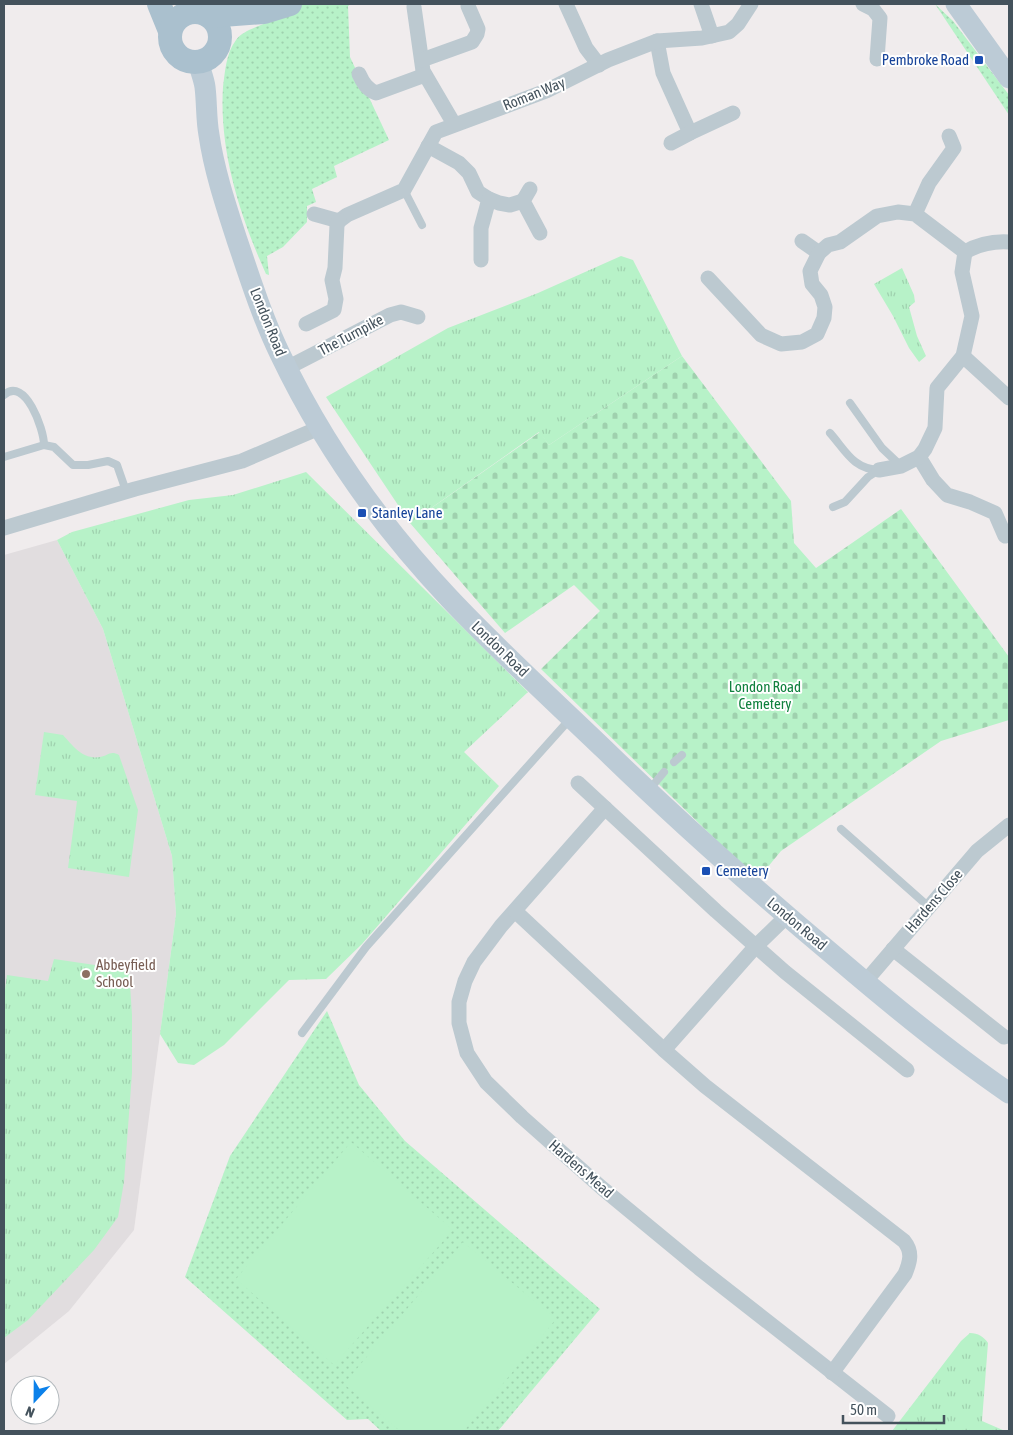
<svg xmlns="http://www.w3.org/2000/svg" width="1013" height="1435" viewBox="0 0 1013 1435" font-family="'Asap Condensed',sans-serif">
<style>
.education{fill:#e1dddf}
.grass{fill:url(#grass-dots)}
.cemetery{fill:url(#cemetery-stones)}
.park{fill:url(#park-tufts)}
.garden{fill:#b7f2c8}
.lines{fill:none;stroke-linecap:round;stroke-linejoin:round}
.lane{stroke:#bcc9d0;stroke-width:8}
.street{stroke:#bcc9d0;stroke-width:15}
.secondary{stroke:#bccbd6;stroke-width:21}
.primary{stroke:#aac0ce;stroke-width:24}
.transit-dot{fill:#1a4fb4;stroke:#fff;stroke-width:2}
.education-dot{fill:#8d6e63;stroke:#fff;stroke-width:2}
.labels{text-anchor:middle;stroke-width:4;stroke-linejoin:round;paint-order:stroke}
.transit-label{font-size:15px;fill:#164399;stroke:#fff;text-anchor:start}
.street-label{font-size:15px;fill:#44525c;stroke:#fff}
.park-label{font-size:15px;fill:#10813e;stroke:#fff}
.education-label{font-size:15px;fill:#785e54;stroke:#fff;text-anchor:start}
</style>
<defs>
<pattern id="grass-dots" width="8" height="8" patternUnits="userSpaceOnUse" patternTransform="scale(1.25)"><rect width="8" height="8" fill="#b7f2c8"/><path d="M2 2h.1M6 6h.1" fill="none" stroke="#9fd1ae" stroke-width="1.8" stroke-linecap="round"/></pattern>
<pattern id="cemetery-stones" width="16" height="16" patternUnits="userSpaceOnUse" patternTransform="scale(1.25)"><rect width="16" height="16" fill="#b7f2c8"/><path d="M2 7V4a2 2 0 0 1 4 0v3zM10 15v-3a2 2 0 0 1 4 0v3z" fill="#9fd1ae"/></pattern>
<pattern id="park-tufts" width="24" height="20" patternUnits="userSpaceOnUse" patternTransform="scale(1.25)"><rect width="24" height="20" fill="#b7f2c8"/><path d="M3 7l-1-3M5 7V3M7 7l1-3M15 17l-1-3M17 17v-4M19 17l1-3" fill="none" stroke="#9fd1ae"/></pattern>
</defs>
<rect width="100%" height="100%" fill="#f0eced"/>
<path class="education" d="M57,540L103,629L172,856L176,914L134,1230L69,1311L4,1364V555Z"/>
<g class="grass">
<path d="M278,4H351L348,6L350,57L389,140L334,166L337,177L312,189L316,202L307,206V222L283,247L267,256L269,275L266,274C240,216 219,152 223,87C225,72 226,53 236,40C243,29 271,22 284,17Z"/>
<path d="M935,4L953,21L1009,95V115Z"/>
<path d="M327,1011L359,1085L405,1141L600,1309L498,1431H381L368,1419L347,1420L185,1277L230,1156Z"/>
</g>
<path class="cemetery" d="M682,356L791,501L794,543L816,568L901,509L1009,657V720L941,741L781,851L757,880L541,669L600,611L574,585L505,633L410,523L540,432L549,445Z"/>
<g class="park">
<path d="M621,256L633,260L682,356L549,445L539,432L410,523L326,397L448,328L538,293Z"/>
<path d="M902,268L914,295L915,302L909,307L917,336L926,356L919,362L909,348L893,316L874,284Z"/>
<path d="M306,472L528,692L464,752L499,786L362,944L326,979L289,980L224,1045L194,1065L178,1063L160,1034L176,914L172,856L103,629L57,540L72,532L189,500L233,495Z"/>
<path d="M44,732L63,735C73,746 83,760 100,757C108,756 110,750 119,755L138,810L129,877L68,868L77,801L35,795Z"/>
<path d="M54,959L129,970L132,1015V1073L124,1182L118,1217L94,1250L28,1320L4,1338V997L7,975L48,981Z"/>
<path d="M970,1333C978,1333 984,1337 988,1343L982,1421L1005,1431H892L961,1341Z"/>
</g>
<g class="garden">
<path d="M351,1142L453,1230L334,1365L236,1279Z"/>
<path d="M463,1242L556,1319L464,1431H400L344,1384Z"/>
</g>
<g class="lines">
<g class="lane">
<path d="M404,190L422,225"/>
<path d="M4,395C25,376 44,429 44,445"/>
<path d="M850,403L882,448L901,466"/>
<path d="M830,433C846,451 853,469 879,470"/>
<path d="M4,457L44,445L54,447L73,465H88L108,461L117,465L126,491"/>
<path d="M833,507L845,502L868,477L879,470"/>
<path d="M674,762L682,755"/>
<path d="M649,790L664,772"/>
<path d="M841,829L929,907"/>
<path d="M302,1033L366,947L570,719"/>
</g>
<g class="street">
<path d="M566,4L586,48L599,65"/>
<path d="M701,4L712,36"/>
<path d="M863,4L873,9L880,18L877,59"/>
<path d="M414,7L423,71L454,124"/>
<path d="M657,41L663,73L690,133L733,113"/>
<path d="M422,60L472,42L477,34L478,29L468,6"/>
<path d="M359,74C363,83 367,89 376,93L425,75"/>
<path d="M671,143L690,133"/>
<path d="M428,146L459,163L469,173L478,192L489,199L499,203L510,205L523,201"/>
<path d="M530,189L523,201L540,233"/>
<path d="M314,214L339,221L347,215L404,190L436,132L546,91L608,60L657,41L702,38L729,32L738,24L751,4"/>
<path d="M915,214L929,183L954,148L949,136"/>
<path d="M802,241L819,253"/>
<path d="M481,260V228L489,199"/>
<path d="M708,278L761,335L781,344L802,342L817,334L824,318L825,307L821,295L812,284L810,271L819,253L828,245L840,242L877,216L898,212L915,214L965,252C979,244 993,241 1009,242"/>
<path d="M306,324L334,310L336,299L332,280L335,268L337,225L339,221"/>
<path d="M963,356L1009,398"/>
<path d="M287,368L390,315L401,312L418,317"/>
<path d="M919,457L933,480L947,495L970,502L995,513L1005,536"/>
<path d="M879,470L901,466L919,457L925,449L935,428L937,388L963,356L972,316L962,272L965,252"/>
<path d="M4,528L135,489L242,461L319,428"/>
<path d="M578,783L716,911L785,972L907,1070"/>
<path d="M605,808L501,926L474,962L465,981L459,1002V1023L467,1053L486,1082L522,1117L602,1188L699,1268L888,1416"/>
<path d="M515,911L664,1050L705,1086L904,1241C913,1252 910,1262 905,1274L832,1373"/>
<path d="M893,949L1004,1037"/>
<path d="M865,982L977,851L1009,825"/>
<path d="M664,1050L756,946L787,916"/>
</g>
<g class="secondary">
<path d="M956,4L1009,78"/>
<path d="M198,61C200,70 204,79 205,87C207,103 206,119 209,135C214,170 226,206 237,240C250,278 262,317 280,354C323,444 381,526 450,599C499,651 553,700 605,750C680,823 758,892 838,959C893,1006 949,1052 1009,1093"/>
</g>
<g class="primary">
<path d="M159,4L170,31"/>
<circle cx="195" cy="37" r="25"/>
<path d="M209,16L264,12L290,4"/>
</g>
</g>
<g class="transit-dot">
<rect x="974" y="55" width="10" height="10" rx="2.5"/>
<rect x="357" y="508" width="10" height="10" rx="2.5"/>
<rect x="701" y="866" width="10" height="10" rx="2.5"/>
</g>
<circle class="education-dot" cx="86" cy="974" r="5"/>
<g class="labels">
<g class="transit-label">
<text x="969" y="65" text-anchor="end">Pembroke Road</text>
<text x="372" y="518">Stanley Lane</text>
<text x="716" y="876">Cemetery</text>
</g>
<g class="street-label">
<text transform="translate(534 94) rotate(-22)" y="5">Roman Way</text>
<text transform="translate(268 322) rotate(68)" y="5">London Road</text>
<text transform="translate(351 335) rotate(-28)" y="5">The Turnpike</text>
<text transform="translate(500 649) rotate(44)" y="5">London Road</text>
<text transform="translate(934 901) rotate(-49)" y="5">Hardens Close</text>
<text transform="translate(797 924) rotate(40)" y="5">London Road</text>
<text transform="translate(581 1169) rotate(41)" y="5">Hardens Mead</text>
</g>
<g class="park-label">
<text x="765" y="692">London Road<tspan x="765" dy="17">Cemetery</tspan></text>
</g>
<g class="education-label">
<text x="96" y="970">Abbeyfield<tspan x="96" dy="17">School</tspan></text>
</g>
</g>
<rect width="1013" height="1435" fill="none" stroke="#44525c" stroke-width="10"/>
<g transform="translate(35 1400) rotate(202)"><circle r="24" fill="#ffffff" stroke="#b4babe"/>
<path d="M0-4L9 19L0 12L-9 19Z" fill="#0c81ea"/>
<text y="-8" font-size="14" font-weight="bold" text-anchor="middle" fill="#44525c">N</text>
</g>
<path d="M843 1415v8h101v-8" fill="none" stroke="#44525c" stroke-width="2.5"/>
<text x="850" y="1415" font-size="15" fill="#44525c" stroke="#ffffff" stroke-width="4" paint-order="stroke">50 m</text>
</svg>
